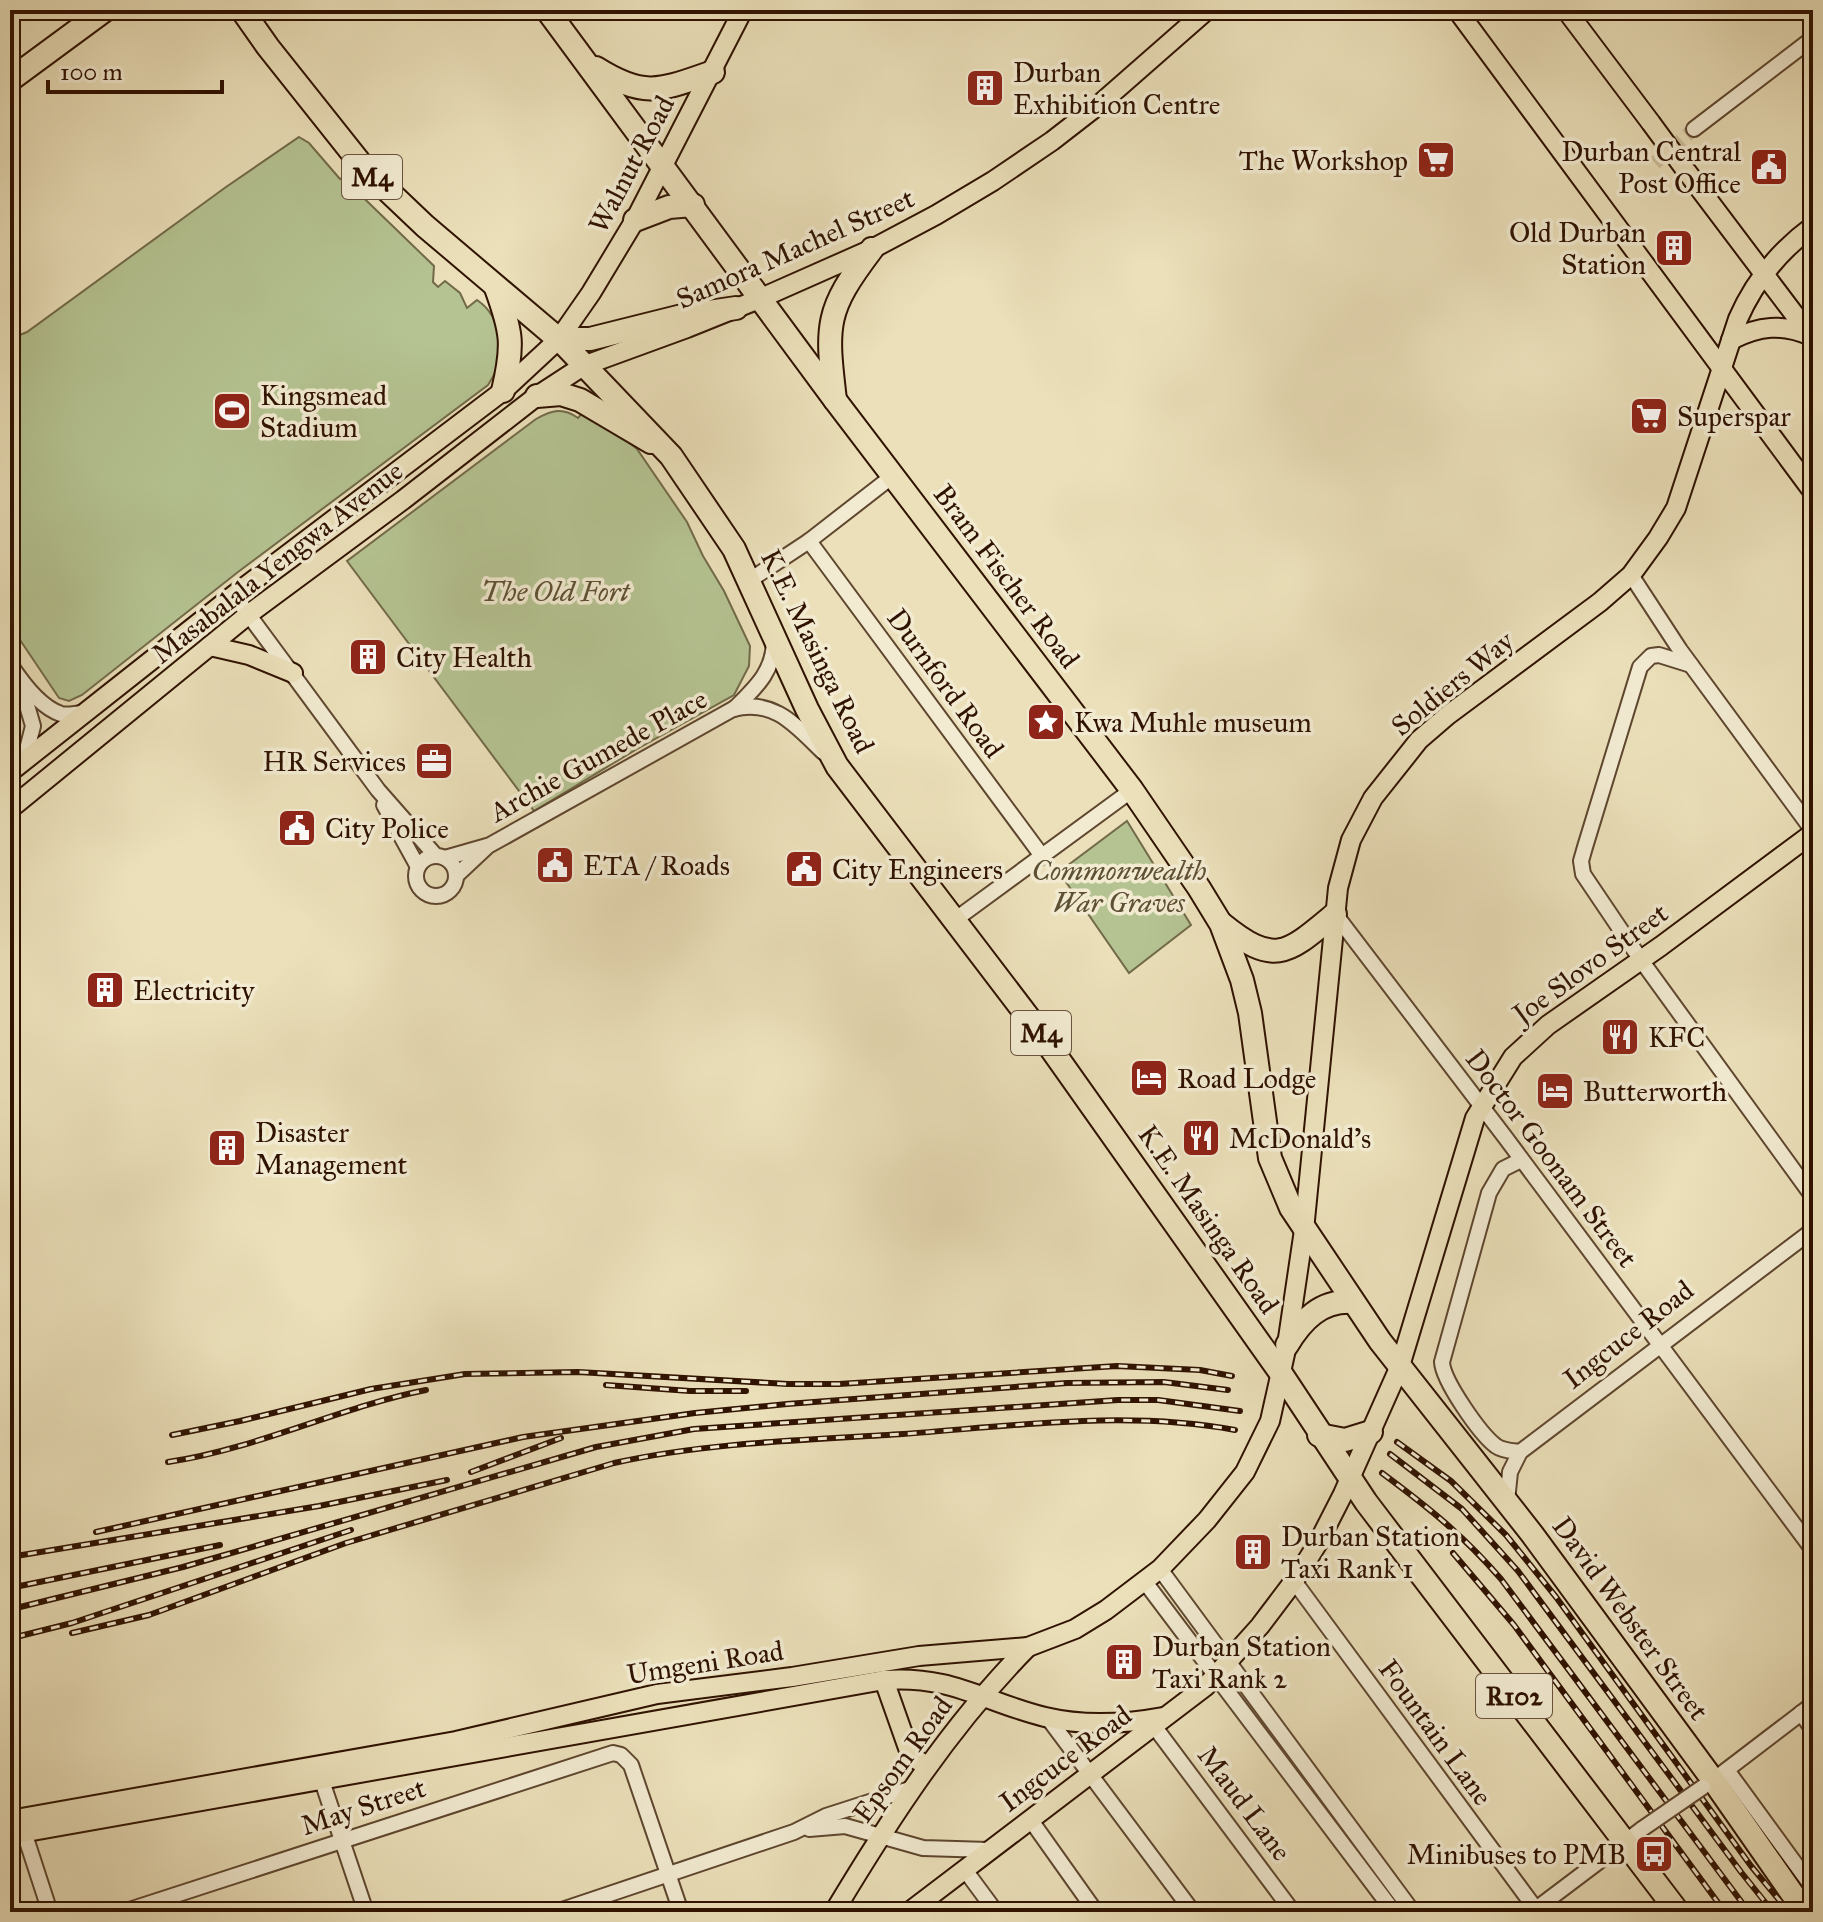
<svg xmlns="http://www.w3.org/2000/svg" width="1823" height="1922" viewBox="0 0 1823 1922" font-family="'IM FELL Great Primer',serif">
<style>
.green{fill:#b5c392;stroke:#726a49;stroke-width:2}
.lines{fill:none;stroke-linecap:round;stroke-linejoin:round}
.minor-tunnel{stroke:#cfc19e;stroke-width:14;stroke-dasharray:14 7;stroke-linecap:butt}
.minor-casing{stroke:#5e462e;stroke-width:18}
.major-casing{stroke:#2f1200;stroke-width:22}
.highway-casing{stroke:#2f1200;stroke-width:26}
.minor{stroke:#f2ebd2;stroke-width:14}
.major{stroke:#ebe0ba;stroke-width:18}
.highway{stroke:#ebe0ba;stroke-width:22}
.rail-casing{stroke:#2f1200;stroke-width:6}
.rail{stroke:#f2ebd2;stroke-width:3;stroke-dasharray:9;stroke-linecap:butt}
.minor-bridge-casing{stroke:#5e462e;stroke-width:18;stroke-linecap:butt}
.major-bridge-casing{stroke:#2f1200;stroke-width:22;stroke-linecap:butt}
.minor-bridge{stroke:#f2ebd2;stroke-width:14}
.major-bridge{stroke:#ebe0ba;stroke-width:18}
.labels{text-anchor:middle;stroke-width:7;stroke-linejoin:round;paint-order:stroke}
.shield{fill:#f2ebd2;stroke:#6a533f;stroke-width:2}
.shield-label{font-size:26px;font-weight:bold;fill:#2f1200}
.poi-label{font-size:28px;fill:#2f1200;stroke:#f2ebd2;text-anchor:start}
.street-label{font-size:28px;fill:#2f1200;stroke:#f2ebd2}
.park-label{font-size:28px;font-style:italic;fill:#5e5033;stroke:#f2ebd2}
</style>
<rect width="100%" height="100%" fill="#ebe0ba"/>
<filter id="stains"><feTurbulence type="fractalNoise" baseFrequency=".0025" numOctaves="4"/><feColorMatrix values="0 0 0 0 .2 0 0 0 0 .09 0 0 0 0 .02 0 0 0 .5 -.17"/></filter>
<radialGradient id="worn" r=".72"><stop offset=".6" stop-color="#630" stop-opacity="0"/><stop offset="1" stop-color="#630" stop-opacity=".3"/></radialGradient>
<g class="green">
<path d="M299,137L309,143L340,179L343,178L434,266L433,282L438,287L445,281L460,293L467,308L477,300C504,318 506,360 488,385L238,572L82,695L69,701L59,698L10,625V339L27,332L226,187Z"/>
<path d="M587,408L637,449L687,522L703,556L724,591L750,646L749,666L734,695L637,749L534,811L347,561L536,419C552,410 563,407 578,418Z"/>
<path d="M1127,821L1191,925L1129,973L1059,872Z"/>
</g>
<g class="lines">
<path class="minor-tunnel" d="M1655,163L1694,129"/>
<g class="minor-casing">
<g id="minor">
<path d="M1694,129L1813,38"/>
<path d="M809,541L1042,856"/>
<path d="M1631,575L1680,650L1813,831"/>
<path d="M750,580L809,541L894,475"/>
<path d="M234,595L378,790L436,856"/>
<path d="M10,664C21,681 40,707 61,714C69,716 79,713 87,712"/>
<path d="M1691,665L1659,655L1651,656L1640,667L1585,847L1581,861L1583,874L1641,960L1813,1197"/>
<path d="M21,685L33,726L24,761"/>
<path d="M734,709C755,688 774,672 774,640"/>
<path d="M384,805L418,867"/>
<circle cx="436" cy="876" r="20"/>
<path d="M445,858L487,846"/>
<path d="M456,876L488,846L733,709C774,698 796,726 823,752"/>
<path d="M1335,914L1505,1137L1813,1550"/>
<path d="M956,919L1132,790"/>
<path d="M1520,1452C1512,1451 1503,1451 1496,1446C1480,1434 1443,1381 1442,1362L1489,1193L1503,1169L1521,1160"/>
<path d="M1507,1501L1510,1472L1520,1452L1813,1230"/>
<path d="M1160,1569L1413,1912"/>
<path d="M1294,1581L1538,1912"/>
<path d="M1145,1582L1394,1912"/>
<path d="M1801,1713L1813,1730"/>
<path d="M1048,1718L1193,1912"/>
<path d="M1154,1726L1293,1912"/>
<path d="M1727,1770L1813,1888"/>
<path d="M319,1772L366,1912"/>
<path d="M1720,1775L1813,1704"/>
<path d="M1030,1819L1096,1912"/>
<path d="M809,1829L845,1826L923,1848L989,1850"/>
<path d="M24,1832L50,1912"/>
<path d="M965,1870L996,1912"/>
<path d="M123,1912L613,1753L621,1755L631,1765L681,1912"/>
<path d="M556,1912L794,1832L826,1816L910,1789"/>
<path d="M1532,1912L1642,1829"/>
</g>
</g>
<g class="major-casing">
<g id="major">
<path d="M1457,10L1813,492"/>
<path d="M1566,10L1651,123"/>
<path d="M1687,172L1813,339"/>
<path d="M1731,340C1759,326 1782,323 1811,336"/>
<path d="M210,646L249,655L293,673"/>
<path d="M10,772L234,595L503,391L559,339L591,293L635,220L743,10"/>
<path d="M10,809L249,614L403,500L537,396L583,366L687,328L759,299L872,249L936,215L993,181L1052,141L1101,103L1207,10"/>
<path d="M884,1680L908,1748L914,1758L927,1766"/>
<path d="M10,1820L456,1741L657,1694L792,1677L919,1656L1028,1647L1075,1629L1106,1610L1160,1569L1207,1520L1245,1472L1270,1421L1287,1345L1304,1230L1338,888L1351,840L1373,798L1419,740L1448,715L1600,602L1631,575L1658,538L1676,508L1738,319C1755,280 1779,251 1813,226"/>
<path d="M10,1835L884,1680C952,1675 984,1702 1045,1717C1083,1726 1125,1724 1163,1717"/>
<path d="M834,1912C891,1817 950,1726 1028,1647"/>
<path d="M909,1912L1206,1686L1260,1626L1294,1581L1318,1543L1343,1494L1400,1366L1475,1118L1513,1057L1548,1025L1661,946L1813,833"/>
</g>
</g>
<g class="highway-casing">
<g id="highway">
<path d="M242,10L268,47L365,169L425,226L563,343L671,456L734,549L807,709L837,766L1035,1026L1280,1372L1366,1502L1678,1912"/>
<path d="M547,10L835,400L1132,790L1199,888L1221,924L1242,980L1250,1013L1270,1158L1291,1208L1380,1341L1532,1534L1713,1780L1805,1912"/>
<path d="M596,68C645,99 661,90 713,72"/>
<path d="M10,80L105,10"/>
<path d="M635,220L669,207L693,205"/>
<path d="M496,288C512,332 514,345 503,391"/>
<path d="M559,339H590L682,316L736,308"/>
<path d="M537,396L561,394L580,400L651,442"/>
<path d="M835,400C826,324 825,311 872,249"/>
<path d="M1222,924C1275,967 1287,954 1335,914"/>
<path d="M1287,1345C1302,1320 1321,1300 1353,1302"/>
<path d="M1319,1435L1345,1440L1371,1432"/>
</g>
</g>
<use href="#minor" class="minor"/>
<use href="#major" class="major"/>
<use href="#highway" class="highway"/>
<g class="rail-casing">
<g id="rail">
<path d="M606,1385L690,1391H746"/>
<path d="M172,1435L240,1421L371,1389L465,1374L578,1372L788,1384H839L1117,1366L1200,1370L1232,1376"/>
<path d="M1397,1442L1451,1481L1506,1535L1556,1597L1751,1866L1789,1912"/>
<path d="M1390,1454L1462,1509L1518,1571L1741,1872L1773,1912"/>
<path d="M168,1462C257,1449 339,1407 426,1390"/>
<path d="M471,1472L561,1438"/>
<path d="M1382,1473C1429,1508 1463,1535 1501,1579L1749,1912"/>
<path d="M96,1532L523,1437L695,1413L787,1404L1067,1383L1164,1382L1228,1390"/>
<path d="M1453,1553L1514,1625L1725,1912"/>
<path d="M10,1557L319,1506L447,1480"/>
<path d="M10,1588L220,1545"/>
<path d="M12,1609L183,1567L596,1447L694,1429L1118,1400H1158L1240,1411"/>
<path d="M72,1633L149,1615L346,1543L614,1463C709,1442 807,1440 903,1434C1014,1426 1126,1410 1235,1430"/>
<path d="M16,1637L72,1623L351,1530"/>
</g>
</g>
<use href="#rail" class="rail"/>
<g class="minor-bridge-casing">
<path id="minor-bridge" d="M1642,1829L1703,1787"/>
</g>
<g class="major-bridge-casing">
<path id="major-bridge" d="M1651,123L1687,172"/>
</g>
<use href="#minor-bridge" class="minor-bridge"/>
<use href="#major-bridge" class="major-bridge"/>
</g>
<defs>
<g id="building-square" transform="scale(2)"><rect x="-9" y="-9" width="18" height="18" rx="4" fill="#8f2418" stroke="#f2ebd2"/><path d="M-4-6H4V6H1V3H-1V6H-4ZM-2.5-4.3h1.7v1.8h-1.7ZM.8-4.3h1.7v1.8H.8ZM-2.5-1h1.7V.8h-1.7ZM.8-1h1.7V.8H.8Z" fill="#fff"/></g>
<g id="supermarket-square" transform="scale(2)"><rect x="-9" y="-9" width="18" height="18" rx="4" fill="#8f2418" stroke="#f2ebd2"/><path d="M-6-5.5h2.5l.6 2H6L4.5 2H-2.5L-4.4-4H-6ZM-1.5 3.2a1.3 1.3 0 1 0 .1 0ZM3 3.2a1.3 1.3 0 1 0 .1 0Z" fill="#fff"/></g>
<g id="civic-square" transform="scale(2)"><rect x="-9" y="-9" width="18" height="18" rx="4" fill="#8f2418" stroke="#f2ebd2"/><path d="M-.6-6.5H3V-4.5H.6V-3L4-1V1h2V6H-6V1h2V-1L-.6-3ZM-1.2 2.5V6h2.4V2.5Z" fill="#fff"/></g>
<g id="stadium-square" transform="scale(2)"><rect x="-9" y="-9" width="18" height="18" rx="4" fill="#8f2418" stroke="#f2ebd2"/><path d="M0-5a6.5 5 0 1 0 0 10a6.5 5 0 1 0 0-10ZM-3.5-1.8h7v3.6h-7Z" fill="#fff"/></g>
<g id="sight-square" transform="scale(2)"><rect x="-9" y="-9" width="18" height="18" rx="4" fill="#8f2418" stroke="#f2ebd2"/><path d="M0-6L1.8-2.2L6-1.7L2.9 1.2L3.7 5.4L0 3.3L-3.7 5.4L-2.9 1.2L-6-1.7L-1.8-2.2Z" fill="#fff"/></g>
<g id="office-square" transform="scale(2)"><rect x="-9" y="-9" width="18" height="18" rx="4" fill="#8f2418" stroke="#f2ebd2"/><path d="M-6-3h4V-5.5h4V-3h4V5H-6ZM-1-4.5V-3h2v-1.5ZM-6 0V1H6V0Z" fill="#fff"/></g>
<g id="restaurant-square" transform="scale(2)"><rect x="-9" y="-9" width="18" height="18" rx="4" fill="#8f2418" stroke="#f2ebd2"/><path d="M-5-6h1v4h1v-4h1v4h1v-4h1v5L-1.5 .5V6h-2V.5L-5-1ZM5-6V6H3V1.5H1.5Q1.5-4 5-6Z" fill="#fff"/></g>
<g id="hotel-square" transform="scale(2)"><rect x="-9" y="-9" width="18" height="18" rx="4" fill="#8f2418" stroke="#f2ebd2"/><path d="M-6-4.5h1.5V1H6V5H4.5V3h-9V5H-6ZM-4 0a1.8 1.8 0 1 1 3.6 0ZM.5 0V-2.5h3Q6-2.5 6 0Z" fill="#fff"/></g>
<g id="bus-square" transform="scale(2)"><rect x="-9" y="-9" width="18" height="18" rx="4" fill="#8f2418" stroke="#f2ebd2"/><path d="M-5-6H5V4H4V6H2V4H-2V6H-4V4H-5ZM-3.5-4V0h7V-4ZM-3.5 1.2v1.5H-2V1.2ZM2 1.2v1.5H3.5V1.2Z" fill="#fff"/></g>
</defs>
<g fill-rule="evenodd">
<use href="#building-square" x="985" y="88"/>
<use href="#supermarket-square" x="1436" y="160"/>
<use href="#civic-square" x="1769" y="167"/>
<use href="#building-square" x="1674" y="248"/>
<use href="#stadium-square" x="232" y="411"/>
<use href="#supermarket-square" x="1649" y="416"/>
<use href="#building-square" x="368" y="657"/>
<use href="#sight-square" x="1046" y="722"/>
<use href="#office-square" x="434" y="761"/>
<use href="#civic-square" x="297" y="828"/>
<use href="#civic-square" x="555" y="865"/>
<use href="#civic-square" x="804" y="869"/>
<use href="#building-square" x="105" y="990"/>
<use href="#restaurant-square" x="1620" y="1037"/>
<use href="#hotel-square" x="1149" y="1078"/>
<use href="#hotel-square" x="1555" y="1091"/>
<use href="#restaurant-square" x="1201" y="1138"/>
<use href="#building-square" x="227" y="1148"/>
<use href="#building-square" x="1253" y="1552"/>
<use href="#building-square" x="1124" y="1662"/>
<use href="#bus-square" x="1654" y="1854"/>
</g>
<g class="labels">
<g class="shield">
<rect x="342" y="155" width="60" height="44" rx="6"/>
<rect x="1011" y="1011" width="60" height="44" rx="6"/>
<rect x="1476" y="1674" width="76" height="44" rx="6"/>
</g>
<g class="shield-label">
<text x="372" y="186">M4</text>
<text x="1041" y="1042">M4</text>
<text x="1514" y="1705">R102</text>
</g>
<g class="poi-label">
<text x="1013" y="82">Durban<tspan x="1013" dy="32">Exhibition Centre</tspan></text>
<text x="1741" y="161" text-anchor="end">Durban Central<tspan x="1741" dy="32">Post Office</tspan></text>
<text x="1408" y="170" text-anchor="end">The Workshop</text>
<text x="1646" y="242" text-anchor="end">Old Durban<tspan x="1646" dy="32">Station</tspan></text>
<text x="260" y="405">Kingsmead<tspan x="260" dy="32">Stadium</tspan></text>
<text x="1677" y="426">Superspar</text>
<text x="396" y="667">City Health</text>
<text x="1074" y="732">Kwa Muhle museum</text>
<text x="406" y="771" text-anchor="end">HR Services</text>
<text x="325" y="838">City Police</text>
<text x="583" y="875">ETA / Roads</text>
<text x="832" y="879">City Engineers</text>
<text x="133" y="1000">Electricity</text>
<text x="1648" y="1047">KFC</text>
<text x="1177" y="1088">Road Lodge</text>
<text x="1583" y="1101">Butterworth</text>
<text x="255" y="1142">Disaster<tspan x="255" dy="32">Management</tspan></text>
<text x="1229" y="1148">McDonald's</text>
<text x="1281" y="1546">Durban Station<tspan x="1281" dy="32">Taxi Rank 1</tspan></text>
<text x="1152" y="1656">Durban Station<tspan x="1152" dy="32">Taxi Rank 2</tspan></text>
<text x="1626" y="1864" text-anchor="end">Minibuses to PMB</text>
</g>
<g class="street-label">
<text transform="translate(631 164) rotate(-62)" y="10">Walnut Road</text>
<text transform="translate(795 248) rotate(-24)" y="10">Samora Machel Street</text>
<text transform="translate(277 562) rotate(-38)" y="10">Masabalala Yengwa Avenue</text>
<text transform="translate(1007 576) rotate(53)" y="10">Bram Fischer Road</text>
<text transform="translate(818 651) rotate(64)" y="10">K.E. Masinga Road</text>
<text transform="translate(946 683) rotate(54)" y="10">Durnford Road</text>
<text transform="translate(1452 683) rotate(-39)" y="10">Soldiers Way</text>
<text transform="translate(598 755) rotate(-29)" y="10">Archie Gumede Place</text>
<text transform="translate(1590 963) rotate(-36)" y="10">Joe Slovo Street</text>
<text transform="translate(1552 1158) rotate(53)" y="10">Doctor Goonam Street</text>
<text transform="translate(1209 1219) rotate(55)" y="10">K.E. Masinga Road</text>
<text transform="translate(1628 1334) rotate(-38)" y="10">Ingcuce Road</text>
<text transform="translate(1631 1618) rotate(54)" y="10">David Webster Street</text>
<text transform="translate(705 1662) rotate(-9)" y="10">Umgeni Road</text>
<text transform="translate(1436 1732) rotate(54)" y="10">Fountain Lane</text>
<text transform="translate(1065 1758) rotate(-37)" y="10">Ingcuce Road</text>
<text transform="translate(902 1759) rotate(-54)" y="10">Epsom Road</text>
<text transform="translate(1245 1803) rotate(53)" y="10">Maud Lane</text>
<text transform="translate(363 1806) rotate(-18)" y="10">May Street</text>
</g>
<g class="park-label">
<text x="555" y="601">The Old Fort</text>
<text x="1119" y="880">Commonwealth<tspan x="1119" dy="32">War Graves</tspan></text>
</g>
</g>
<rect width="1823" height="1922" fill="none" stroke="#ebe0ba" stroke-width="40"/>
<rect x="12" y="12" width="1799" height="1898" fill="none" stroke="#2f1200" stroke-width="4"/>
<rect x="20" y="20" width="1783" height="1882" fill="none" stroke="#2f1200" stroke-width="2"/>
<path d="M48 80v12h174v-12" fill="none" stroke="#2f1200" stroke-width="4"/>
<text x="60" y="80" font-size="24" fill="#2f1200" stroke="#f2ebd2" stroke-width="6" paint-order="stroke">100 m</text>
<rect width="100%" height="100%" filter="url(#stains)"/>
<rect width="100%" height="100%" fill="url(#worn)"/>
</svg>
